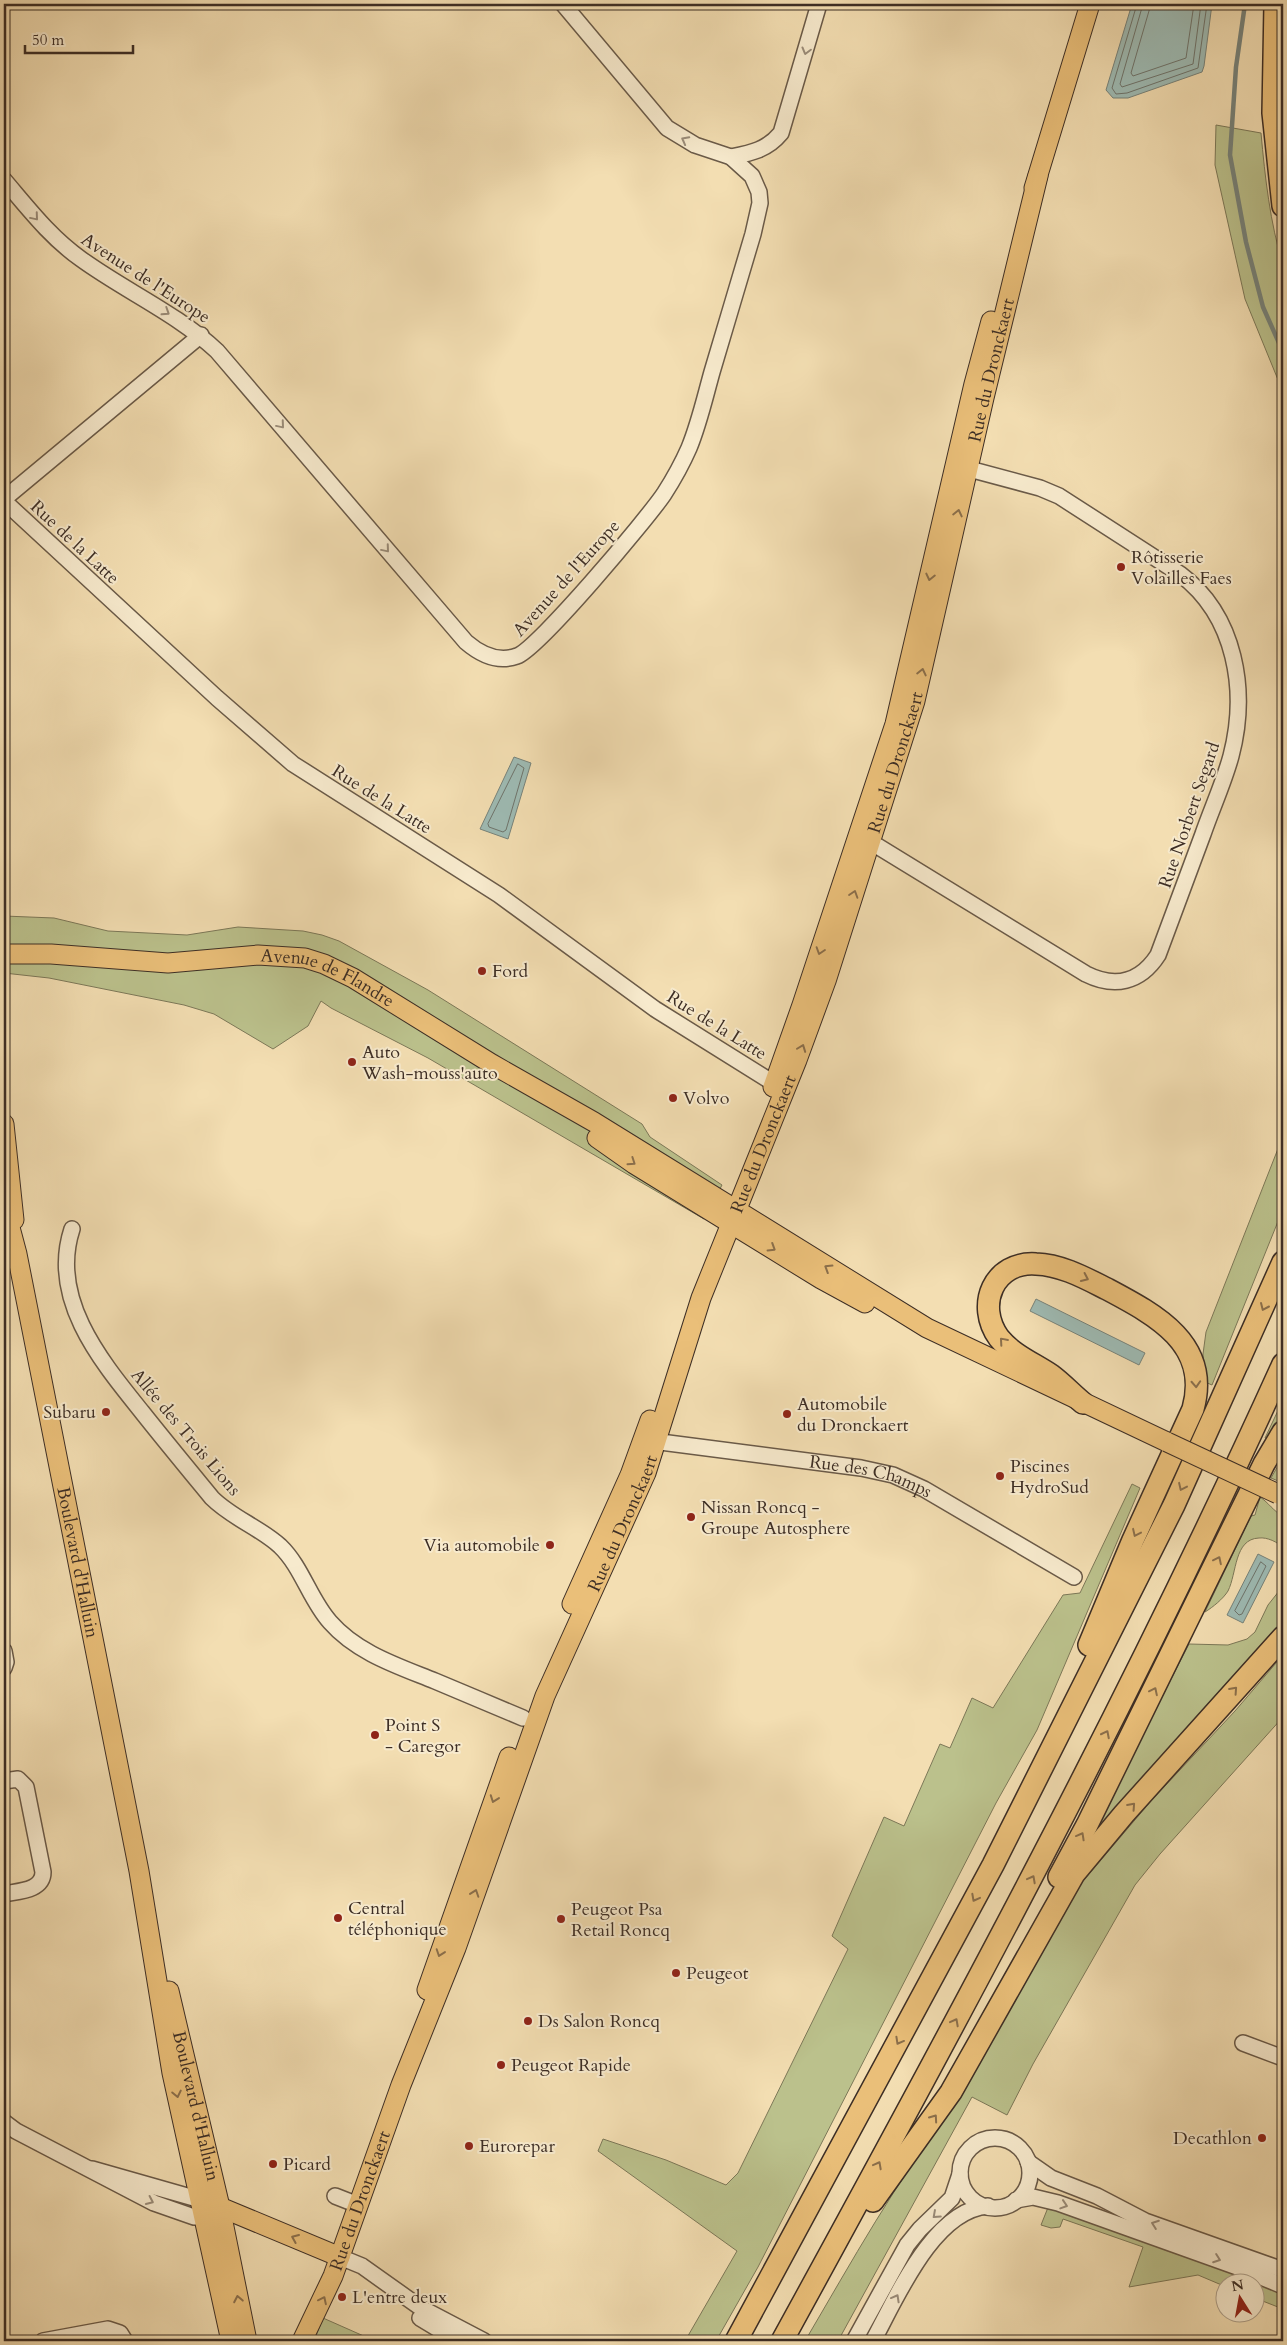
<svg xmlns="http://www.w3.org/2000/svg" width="1287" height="2345" viewBox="0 0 1287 2345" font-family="Cardo,serif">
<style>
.green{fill:#bbc18c;stroke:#7c7858}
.water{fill:#9ebbb4;stroke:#77837b}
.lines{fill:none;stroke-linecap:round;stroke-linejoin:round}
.shore{stroke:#6e746c;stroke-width:1}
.stream{stroke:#77837b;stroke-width:4.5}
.minor-casing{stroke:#6a5a48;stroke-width:18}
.major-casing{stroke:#3d2e25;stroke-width:21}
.highway-casing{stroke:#3d2e25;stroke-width:24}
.minor{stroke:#f7eacd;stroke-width:15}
.major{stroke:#eabf79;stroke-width:19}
.highway{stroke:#eabf79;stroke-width:21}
.major-bridge-casing{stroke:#3d2e25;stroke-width:21;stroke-linecap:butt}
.major-bridge{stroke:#eabf79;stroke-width:19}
.oneway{stroke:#9a8c79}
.oneway2{stroke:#8b6f4b}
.poi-dot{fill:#8f2418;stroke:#f7eacd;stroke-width:2}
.labels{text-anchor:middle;stroke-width:4;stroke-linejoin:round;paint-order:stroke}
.street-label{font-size:18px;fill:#3d2e25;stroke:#f7eacd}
.poi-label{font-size:18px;fill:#3d2e25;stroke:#f7eacd;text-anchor:start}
</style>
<rect width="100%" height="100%" fill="#f3deb2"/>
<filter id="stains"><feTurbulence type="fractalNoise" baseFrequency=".004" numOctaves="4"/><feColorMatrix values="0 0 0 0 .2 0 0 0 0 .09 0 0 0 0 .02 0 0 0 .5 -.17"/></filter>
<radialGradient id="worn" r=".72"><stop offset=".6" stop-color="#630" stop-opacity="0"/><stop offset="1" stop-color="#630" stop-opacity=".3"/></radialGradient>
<g class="green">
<path d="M1216,125L1261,133C1265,177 1270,223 1283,265V392L1245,299L1215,165Z"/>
<path d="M4,916L54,918L108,931L187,935L238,927L303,931L322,935L339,941L428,990L642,1124L650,1137L722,1185L704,1219L428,1058L331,1008L321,1001L308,1026L273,1049L214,1014L184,1005L49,978L4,973Z"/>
<path d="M1283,1136V1209L1212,1385L1205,1382L1203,1354L1206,1332Z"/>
<path d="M1283,1400V1421L1272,1438H1265Z"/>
<path d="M1283,1450V1483L1271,1478L1279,1464L1277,1461Z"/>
<path d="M1132,1484L1140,1488L1037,1730L996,1803L758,2267L716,2341H685L737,2251L598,2151L603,2139L666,2160L726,2185L738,2173L848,1949L832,1936L884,1817L904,1826L940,1744L950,1748L972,1698L993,1708L1063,1595L1080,1593Z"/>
<path d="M1260,1497C1269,1503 1273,1511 1283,1516V1548C1278,1542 1267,1537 1259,1538C1234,1539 1237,1573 1228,1591C1223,1599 1213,1607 1205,1612L1251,1516L1255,1515Z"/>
<path d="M1283,1586V1623L1185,1730L1117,1812L1089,1839L1189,1644L1228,1645L1247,1639L1255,1632L1268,1605Z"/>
<path d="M1283,1655V1717L1160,1854L1135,1885L1033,2064L1007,2115L972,2097L838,2341H805C852,2261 896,2181 953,2108L1078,1887L1151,1801L1235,1711Z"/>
<path d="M1049,2205L1283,2292V2309L1255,2298L1254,2282H1224V2286L1198,2275L1129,2287L1143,2247L1063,2219L1060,2227L1051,2228L1041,2225Z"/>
<path d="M323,2318L375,2341H314Z"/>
</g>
<g class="water">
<path d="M1132,4H1212L1204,66L1202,72L1128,98H1113L1106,90Z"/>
<path d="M514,757L531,763L508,839L480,829Z"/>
<path d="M1036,1299L1145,1353L1139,1365L1030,1311Z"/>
<path d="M1258,1554L1274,1562L1243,1623L1227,1615Z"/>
</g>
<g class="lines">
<g class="shore">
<path d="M1137,4L1112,88L1116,94L1127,93L1198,68L1207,4"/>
<path d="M1143,4L1120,84L1122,87L1193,64L1201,4"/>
<path d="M1151,4L1131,73L1133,76L1186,58L1194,4"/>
<path d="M518,764L524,768L506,830L503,832L489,827L488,824Z"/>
<path d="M1261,1562L1266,1566L1242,1614L1239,1615L1235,1611Z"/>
</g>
<path class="stream" d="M1245,4L1236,67L1230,155L1246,242L1263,307L1283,352"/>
<g class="minor-casing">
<g id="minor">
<path d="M731,157C751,153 767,150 781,133L819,4"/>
<path d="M4,180C28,208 50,237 81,259C125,291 176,313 217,351L466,642C480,654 498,663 517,656C538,649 647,519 664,494C673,480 682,464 689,448C699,424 705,397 712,372C726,326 739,280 753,234L760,203L759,192L752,176L731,157L695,145L667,128L563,4"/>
<path d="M4,499L201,335"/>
<path d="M4,501L217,698L293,764L499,895L655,1009L775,1084"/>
<path d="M861,836L1086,974C1114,988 1140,983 1158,955C1173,915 1188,875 1203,834C1212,808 1224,782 1231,756C1248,691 1236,616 1180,574L1059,496L1040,488L958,466"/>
<path d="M72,1229C49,1299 101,1361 142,1412C165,1441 189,1470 212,1498C232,1518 259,1527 280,1546C302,1567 310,1600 330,1622C357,1653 398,1666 435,1681C464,1693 494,1706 523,1718"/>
<path id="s1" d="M645,1440L861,1468L893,1475L924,1489L1074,1577"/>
<path d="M4,1651L6,1662L4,1668"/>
<path d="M4,1781L18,1779L26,1787L43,1872C43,1891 18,1891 4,1894"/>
<path d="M1243,2043L1283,2058"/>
<path d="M4,2122L16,2131L154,2203L194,2217L214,2214"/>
<circle cx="995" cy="2173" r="35"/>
<path d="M1028,2162L1051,2178L1097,2196L1145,2221L1283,2270"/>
<path d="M92,2169L208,2202"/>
<path d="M335,2196L358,2205"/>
<path d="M1016,2200L1033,2197L1058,2203L1237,2267L1283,2286"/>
<path d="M340,2257L362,2266L421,2308L484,2341"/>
<path d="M420,2318L458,2341"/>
<path d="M43,2341L108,2329L120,2333L125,2341"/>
<path d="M854,2341L907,2245L920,2229L952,2198L960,2174"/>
<path d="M873,2341C896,2299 933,2210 988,2206"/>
</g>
</g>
<g class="major-casing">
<g id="major">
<path d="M1034,188L1090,4"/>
<path id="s2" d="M4,954H51L168,963L258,955L305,958L324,964L353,978L492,1064L594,1122L927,1328L1167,1442"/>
<path d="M773,1087L802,1005L895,724L974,384L991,321"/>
<path d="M4,1124L14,1220"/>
<path d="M597,1138L634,1164L821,1279L865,1303"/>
<path id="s3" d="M4,1205L17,1254L139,1871L172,2073L231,2341"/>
<path d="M572,1604L630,1475L650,1420"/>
<path d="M427,1990L509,1757"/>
<path id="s4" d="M169,1991L220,2207L247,2341"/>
<path d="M220,2207L340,2257"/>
<path id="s5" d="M302,2341L333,2276L401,2085L456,1948L545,1696L646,1473L701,1298L797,1060L826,981L915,701L984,398L1038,176"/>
</g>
</g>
<g class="highway-casing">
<g id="highway">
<path d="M1275,4L1273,113L1283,206"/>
<path d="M1083,1403C1072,1394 1062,1383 1051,1375C1033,1363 1013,1355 999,1338C975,1305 994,1261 1036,1264C1062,1265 1085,1278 1107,1289C1156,1315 1211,1344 1193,1409L1133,1540L1089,1645"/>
<path d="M1059,1877L1087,1825L1264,1464L1283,1432"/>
<path d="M873,2201L951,2092L1074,1874L1124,1814L1283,1637"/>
<path d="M736,2341L993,1865L1174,1505L1283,1262"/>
<path d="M782,2341C958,2020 1132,1698 1283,1364"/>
</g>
</g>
<use href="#minor" class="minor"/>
<use href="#major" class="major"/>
<use href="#highway" class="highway"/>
<g class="major-bridge-casing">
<path id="major-bridge" d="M1167,1442L1278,1494"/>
</g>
<use href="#major-bridge" class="major-bridge"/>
</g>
<defs><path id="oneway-chevron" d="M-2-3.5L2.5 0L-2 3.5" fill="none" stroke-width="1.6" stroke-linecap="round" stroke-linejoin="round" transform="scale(1.25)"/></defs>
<g class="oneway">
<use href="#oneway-chevron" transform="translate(806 51) rotate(105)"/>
<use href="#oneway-chevron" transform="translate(685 140) rotate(-152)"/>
<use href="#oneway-chevron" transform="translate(35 217) rotate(50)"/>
<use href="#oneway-chevron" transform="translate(166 312) rotate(33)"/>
<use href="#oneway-chevron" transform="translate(281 425) rotate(50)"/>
<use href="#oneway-chevron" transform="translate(386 549) rotate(50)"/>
<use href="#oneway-chevron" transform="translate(150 2201) rotate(25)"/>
<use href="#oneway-chevron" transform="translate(1064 2205) rotate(18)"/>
<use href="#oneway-chevron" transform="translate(936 2215) rotate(138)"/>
<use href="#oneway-chevron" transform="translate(1155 2224) rotate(-160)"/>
<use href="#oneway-chevron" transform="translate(1217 2259) rotate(20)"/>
<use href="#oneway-chevron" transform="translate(896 2298) rotate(-61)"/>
</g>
<g class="oneway2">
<use href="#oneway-chevron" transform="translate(958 513) rotate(-77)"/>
<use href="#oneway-chevron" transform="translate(930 577) rotate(103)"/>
<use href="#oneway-chevron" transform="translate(922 672) rotate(-77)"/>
<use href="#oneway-chevron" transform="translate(854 894) rotate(-72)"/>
<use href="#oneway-chevron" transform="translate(820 951) rotate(108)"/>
<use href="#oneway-chevron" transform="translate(802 1048) rotate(-69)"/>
<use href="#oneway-chevron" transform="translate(632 1162) rotate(34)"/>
<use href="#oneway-chevron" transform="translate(772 1248) rotate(32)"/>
<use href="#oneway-chevron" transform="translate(828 1268) rotate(-148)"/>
<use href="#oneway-chevron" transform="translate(1085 1278) rotate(25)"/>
<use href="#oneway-chevron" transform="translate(1264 1307) rotate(114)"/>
<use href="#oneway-chevron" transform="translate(1003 1341) rotate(-131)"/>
<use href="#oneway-chevron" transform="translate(1196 1384) rotate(87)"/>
<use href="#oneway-chevron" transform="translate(1182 1487) rotate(115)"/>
<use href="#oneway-chevron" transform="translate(1136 1533) rotate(115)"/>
<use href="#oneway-chevron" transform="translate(1218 1560) rotate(-64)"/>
<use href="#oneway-chevron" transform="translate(1234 1690) rotate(-48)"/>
<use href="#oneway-chevron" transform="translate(1154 1691) rotate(-64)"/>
<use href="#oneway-chevron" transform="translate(1106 1734) rotate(-63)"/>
<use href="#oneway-chevron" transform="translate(494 1799) rotate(110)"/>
<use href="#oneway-chevron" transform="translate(1132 1806) rotate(-48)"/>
<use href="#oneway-chevron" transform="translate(1081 1836) rotate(-61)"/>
<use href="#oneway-chevron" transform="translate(1032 1879) rotate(-62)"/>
<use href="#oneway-chevron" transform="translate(475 1893) rotate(-71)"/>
<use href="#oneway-chevron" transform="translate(975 1898) rotate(118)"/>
<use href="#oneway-chevron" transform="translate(440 1953) rotate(109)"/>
<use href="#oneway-chevron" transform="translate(955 2022) rotate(-62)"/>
<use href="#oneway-chevron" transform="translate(899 2041) rotate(119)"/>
<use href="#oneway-chevron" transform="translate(177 2094) rotate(78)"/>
<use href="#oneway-chevron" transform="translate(934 2118) rotate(-55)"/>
<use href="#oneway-chevron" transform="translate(878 2165) rotate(-62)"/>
<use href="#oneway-chevron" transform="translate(295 2238) rotate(-157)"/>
<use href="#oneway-chevron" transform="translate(238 2299) rotate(-101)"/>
<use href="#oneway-chevron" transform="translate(323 2300) rotate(-64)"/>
</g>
<g class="poi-dot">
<circle cx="1121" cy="567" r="5"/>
<circle cx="482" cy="971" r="5"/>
<circle cx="352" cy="1062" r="5"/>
<circle cx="673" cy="1098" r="5"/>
<circle cx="106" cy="1412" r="5"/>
<circle cx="787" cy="1414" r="5"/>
<circle cx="1000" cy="1476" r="5"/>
<circle cx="691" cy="1517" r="5"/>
<circle cx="550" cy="1545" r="5"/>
<circle cx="375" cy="1735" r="5"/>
<circle cx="338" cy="1918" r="5"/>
<circle cx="561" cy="1919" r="5"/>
<circle cx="676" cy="1973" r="5"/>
<circle cx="528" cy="2021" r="5"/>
<circle cx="501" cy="2065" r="5"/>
<circle cx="1262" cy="2138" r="5"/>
<circle cx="469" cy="2146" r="5"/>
<circle cx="273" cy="2164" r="5"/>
<circle cx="342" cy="2297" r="5"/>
</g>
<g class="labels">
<g class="street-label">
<text transform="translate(146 278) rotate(33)" y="6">Avenue de l'Europe</text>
<text dy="6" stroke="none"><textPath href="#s5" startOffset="2092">Rue du Dronckaert</textPath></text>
<text transform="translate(75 542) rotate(43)" y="6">Rue de la Latte</text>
<text transform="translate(566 578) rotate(-48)" y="6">Avenue de l'Europe</text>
<text dy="6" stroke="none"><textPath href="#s5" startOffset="1688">Rue du Dronckaert</textPath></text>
<text transform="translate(382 799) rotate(32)" y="6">Rue de la Latte</text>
<text transform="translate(1189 815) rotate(-71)" y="6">Rue Norbert Segard</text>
<text dy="6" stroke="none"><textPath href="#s2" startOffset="329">Avenue de Flandre</textPath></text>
<text transform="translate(717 1025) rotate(32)" y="6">Rue de la Latte</text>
<text dy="6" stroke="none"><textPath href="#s5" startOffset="1284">Rue du Dronckaert</textPath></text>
<text transform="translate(186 1432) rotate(50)" y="6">Allée des Trois Lions</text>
<text dy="6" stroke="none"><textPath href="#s1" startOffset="229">Rue des Champs</textPath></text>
<text dy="6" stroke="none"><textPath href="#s5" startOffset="879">Rue du Dronckaert</textPath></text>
<text dy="6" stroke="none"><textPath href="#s3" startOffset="365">Boulevard d'Halluin</textPath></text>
<text dy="6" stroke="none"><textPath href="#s4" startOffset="118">Boulevard d'Halluin</textPath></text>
<text dy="6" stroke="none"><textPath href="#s5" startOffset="152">Rue du Dronckaert</textPath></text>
</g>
<g class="poi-label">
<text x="1131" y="563">Rôtisserie<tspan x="1131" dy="21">Volailles Faes</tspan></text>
<text x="492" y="977">Ford</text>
<text x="362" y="1058">Auto<tspan x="362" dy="21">Wash-mouss'auto</tspan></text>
<text x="683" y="1104">Volvo</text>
<text x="797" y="1410">Automobile<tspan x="797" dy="21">du Dronckaert</tspan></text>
<text x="96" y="1418" text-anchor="end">Subaru</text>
<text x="1010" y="1472">Piscines<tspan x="1010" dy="21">HydroSud</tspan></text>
<text x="701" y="1513">Nissan Roncq -<tspan x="701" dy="21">Groupe Autosphere</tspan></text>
<text x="540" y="1551" text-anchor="end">Via automobile</text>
<text x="385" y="1731">Point S<tspan x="385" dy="21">- Caregor</tspan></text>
<text x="348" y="1914">Central<tspan x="348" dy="21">téléphonique</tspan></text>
<text x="571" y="1915">Peugeot Psa<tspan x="571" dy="21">Retail Roncq</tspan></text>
<text x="686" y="1979">Peugeot</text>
<text x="538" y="2027">Ds Salon Roncq</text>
<text x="511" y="2071">Peugeot Rapide</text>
<text x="1252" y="2144" text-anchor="end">Decathlon</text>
<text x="479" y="2152">Eurorepar</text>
<text x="283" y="2170">Picard</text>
<text x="352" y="2303">L'entre deux</text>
</g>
</g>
<rect width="1287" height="2345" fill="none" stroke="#f3deb2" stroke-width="20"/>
<rect x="5" y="5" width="1277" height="2335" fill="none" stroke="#3d2e25" stroke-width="2.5"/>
<rect x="10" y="10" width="1267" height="2325" fill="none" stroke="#3d2e25"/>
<g transform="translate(1240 2298) rotate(349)"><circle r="24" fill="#f7eacd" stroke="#ad9f8a"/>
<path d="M0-4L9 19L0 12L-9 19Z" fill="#8f2418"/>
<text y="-8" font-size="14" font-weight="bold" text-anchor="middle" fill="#3d2e25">N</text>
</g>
<path d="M25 45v8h108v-8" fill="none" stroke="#3d2e25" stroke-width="2.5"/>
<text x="32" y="45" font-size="15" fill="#3d2e25" stroke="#f7eacd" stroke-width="4" paint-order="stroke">50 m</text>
<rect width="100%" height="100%" filter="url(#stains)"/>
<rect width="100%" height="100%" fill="url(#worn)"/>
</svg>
